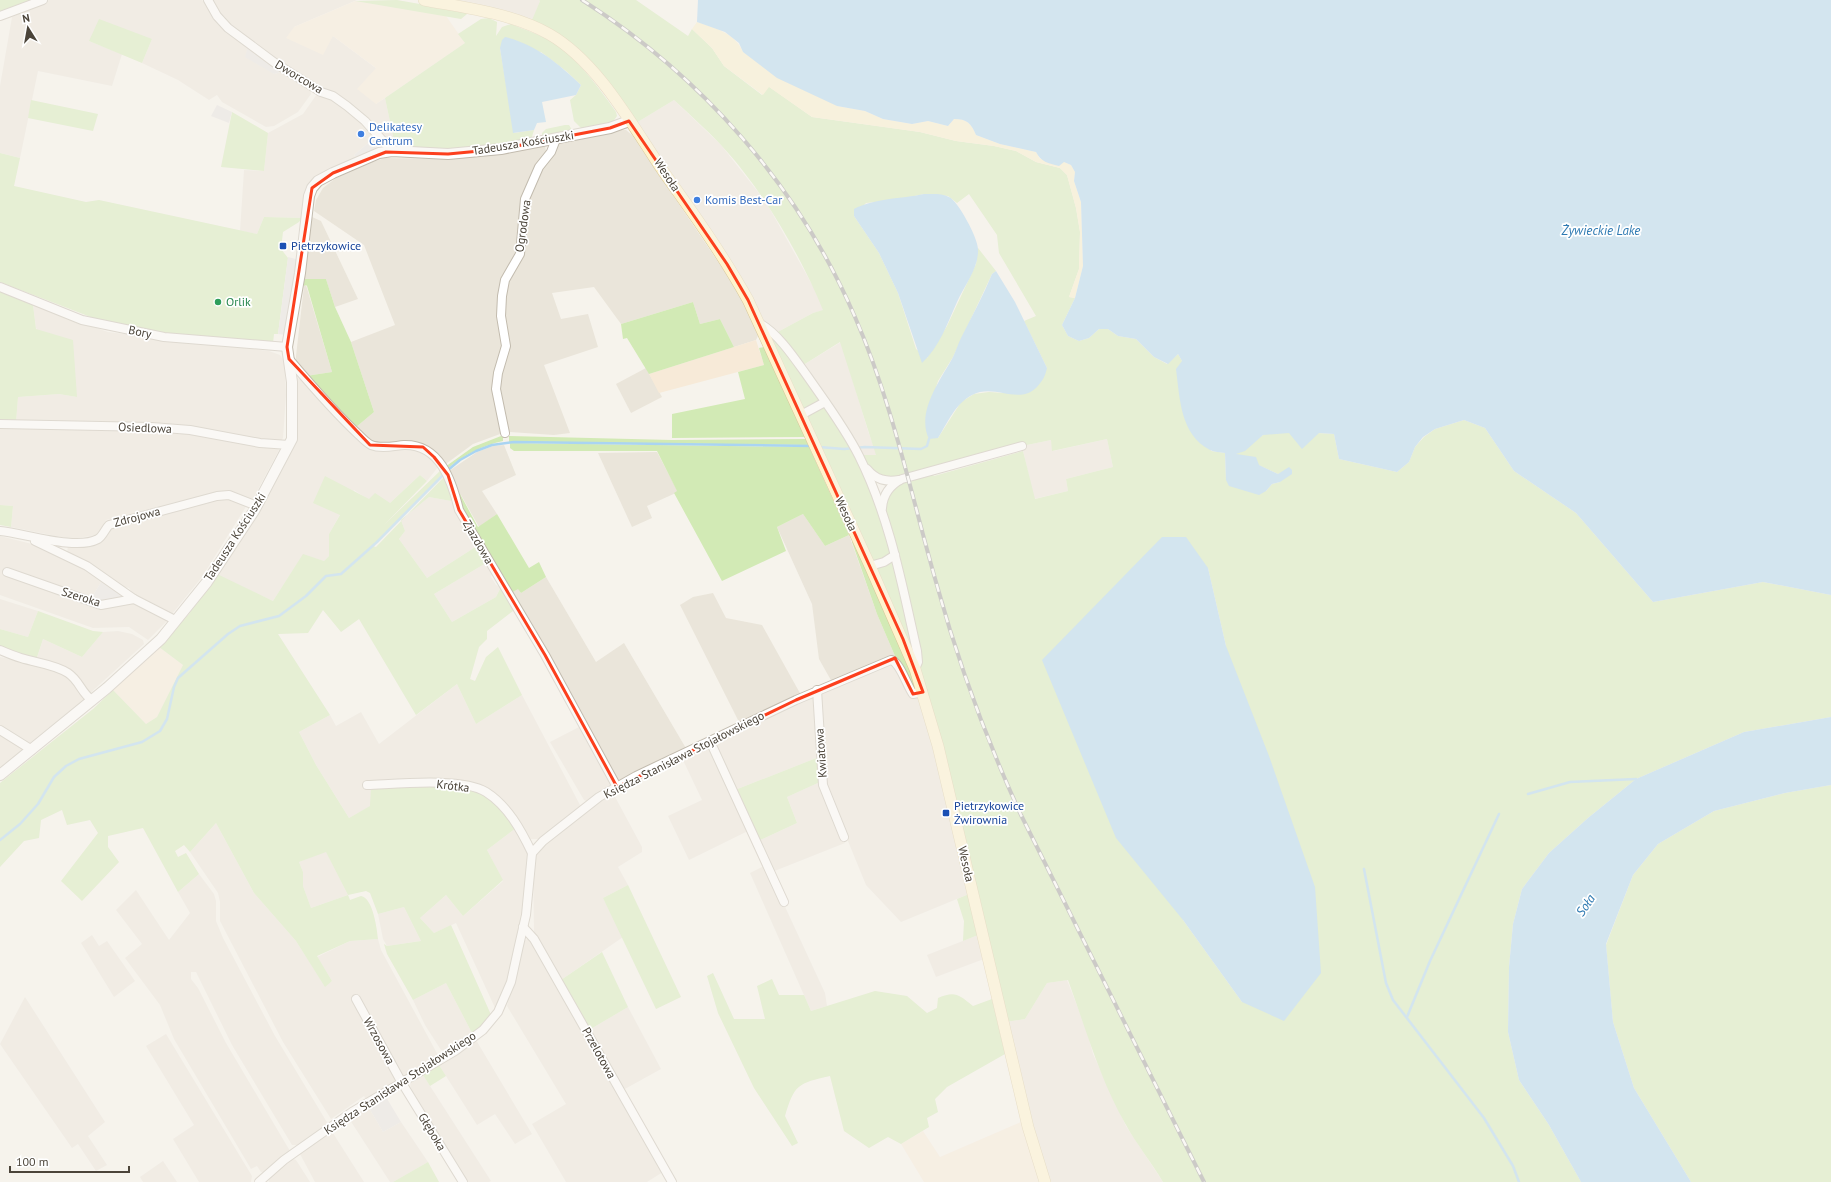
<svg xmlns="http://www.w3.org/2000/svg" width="1831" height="1182" viewBox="0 0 1831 1182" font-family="'PT Sans',sans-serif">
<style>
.residential{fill:#eae5da}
.commercial{fill:#f7ead8}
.green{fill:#d2eab5;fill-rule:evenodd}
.sand{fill:#f9efc9}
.parking{fill:#e5e3e0}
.water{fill:#a9d4f2}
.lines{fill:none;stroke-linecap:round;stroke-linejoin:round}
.stream{stroke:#a9d4f2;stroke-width:2.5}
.minor-casing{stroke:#c2bbae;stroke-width:10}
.tertiary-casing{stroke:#c2bbae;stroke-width:12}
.secondary-casing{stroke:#d6c79b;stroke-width:12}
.minor{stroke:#fff;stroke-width:8}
.tertiary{stroke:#fff;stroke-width:10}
.secondary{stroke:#fff3cd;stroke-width:11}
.rail-casing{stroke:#9a9a9a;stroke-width:4}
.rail{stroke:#fff;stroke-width:2.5;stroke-dasharray:8;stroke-linecap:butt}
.marked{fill:none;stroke:#fc3f1d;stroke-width:3;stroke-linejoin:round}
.shop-dot{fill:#3f7fe0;stroke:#fff;stroke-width:1.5}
.transit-dot{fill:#1a4fb4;stroke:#fff;stroke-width:1.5}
.leisure-dot{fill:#2e9e5b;stroke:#fff;stroke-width:1.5}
.labels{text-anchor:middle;stroke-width:3.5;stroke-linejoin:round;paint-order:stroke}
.street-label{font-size:12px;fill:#4b4439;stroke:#fff}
.shop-label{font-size:12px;fill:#366cbe;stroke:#fff;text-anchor:start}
.transit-label{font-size:12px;fill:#164399;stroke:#fff;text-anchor:start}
.leisure-label{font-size:12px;fill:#27864d;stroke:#fff;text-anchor:start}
.water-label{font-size:13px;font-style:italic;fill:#2e7ab2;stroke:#fff}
</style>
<rect width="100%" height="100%" fill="#f6f3ec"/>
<g class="residential">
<path d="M49,0H202L274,74L281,72L310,89L311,94L298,112L274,126L266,127L222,102L217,95L209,100L178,80L142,63L152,39L89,41L122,54L112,86L38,71L20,158L0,153V86L12,17Z"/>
<path d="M211,0H357L294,27L333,36L377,69L376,104L385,98L394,140L386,137L357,110L272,58L232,27L216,9Z"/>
<path d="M456,0H539L540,1L533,20L503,10Z"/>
<path d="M317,94L334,100L347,109L375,137L354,155L356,157L314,180L305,192L302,218L264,217L257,234L240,231L244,170L264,171L268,133L303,114Z"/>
<path d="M674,100L721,145L766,202L814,288L824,310L813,313L774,334L767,327L636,123Z"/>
<path d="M617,130H626L632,135L731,281L748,311L758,336L756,340L734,347L720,319L700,324L693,302L621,324L594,287L552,293L561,319L588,314L598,347L544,365L570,433L554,435L510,432L507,430L498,388L508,346L502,316L507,280L522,256L527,199L540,169L557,144Z"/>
<path d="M545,146L546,151L545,156L523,198L518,253L505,275L504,346L496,372L502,431L500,434L473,444L443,466L426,447L388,445L371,442L355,428L374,412L351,342L395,325L364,245L314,211L316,200L323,188L336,178L366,164L385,158L445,159L487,156Z"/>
<path d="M312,217L321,221L358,299L335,307L326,279H304Z"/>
<path d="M306,285L332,372L306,376L296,365V356L304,286Z"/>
<path d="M33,305L108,332L269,351L280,355L285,363L286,395L283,438L281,441L276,442L213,431L16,422L18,397L59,394L77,397L36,328Z"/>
<path d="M841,342L868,431L877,455H859L800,367Z"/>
<path d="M646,368L662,397L631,413L616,384Z"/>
<path d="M297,378L303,380L369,446L406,447L422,450L432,458L438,467L427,481L420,475L390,503L369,500L354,490L329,534V556L324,561L303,555L273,601L217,575L296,430Z"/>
<path d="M0,425L192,432L278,448L279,450L253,499L250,501L226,492L172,503L153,511L110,519L106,520L97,535L71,539L11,527L13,506L0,505Z"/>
<path d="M1107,439L1113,467L1066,479L1068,491L1034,499L1022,446L1051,440L1053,451Z"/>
<path d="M504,445L516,475L482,491L497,514L479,527L461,495H457L449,471L477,452L493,446Z"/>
<path d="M657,452L678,492L647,506L652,518L632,527L598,453Z"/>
<path d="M429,497L451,501L477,546L427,578L399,539L405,531L401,520Z"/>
<path d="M230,498L247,505L202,577L172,614L134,595L129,588L123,587L99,569L67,553L68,545L98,543L103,540L114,525L201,502Z"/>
<path d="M803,514L825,546L849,535L877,614L895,656L832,682L819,659L812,604L777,527Z"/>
<path d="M0,536L32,544L90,571L103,579L90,600L100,607L134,601L169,619L148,640L129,627L93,628L0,595Z"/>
<path d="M486,563L493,573L491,577L496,585L501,587L496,597L452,622L434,594Z"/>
<path d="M546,577L596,662L624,643L687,750L618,782L511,593L518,588L521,593Z"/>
<path d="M713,593L726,618L762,625L801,695L740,724L680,605L693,597Z"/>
<path d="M0,599L38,611L28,637L0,629Z"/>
<path d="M118,631L132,634L143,640L144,644L88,695L79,679L36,660L43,639L82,657L103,632Z"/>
<path d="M0,657L55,668L76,680L86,698L27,745L0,727Z"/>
<path d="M891,662L916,697L921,699L969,894L901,922L866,885L825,785L820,696L823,691Z"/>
<path d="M457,684L476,724L522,695L580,805L579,808L540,839H528L524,833L432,780L362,783L363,787H371V806L349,818L316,765L299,732L330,715L336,726L361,712L379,744Z"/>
<path d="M814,696L819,757L735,790L716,748L715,742Z"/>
<path d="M581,726L612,783L588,802L584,800L550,742Z"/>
<path d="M0,733L22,747L24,751L0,770Z"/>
<path d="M707,746L750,830L689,860L668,816L702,800L682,758Z"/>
<path d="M820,782L845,843L772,872L758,841L797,823L787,797Z"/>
<path d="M613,793L642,847V852L618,867L628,885L603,898L623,937L561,980L534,932L533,861L537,854L560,831L585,812Z"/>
<path d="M216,823L254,893L296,941L325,986L332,981L317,957L350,941L378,939L381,950L439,1057L366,1100L364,1096L331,1119L283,1042L220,921V902L218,893L190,852Z"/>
<path d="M516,828L527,853L523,913L508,979L496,1010L456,923L434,933L420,918L446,895L463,916L503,881L487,850Z"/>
<path d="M326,851L348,895L311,908L303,886V872L299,862Z"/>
<path d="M764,866L768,870L825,993L827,1006L811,1011L750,873Z"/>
<path d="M199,874L214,894L216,901V921L223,938L275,1036L328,1124L300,1145H292L232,1045L196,972H191V979L198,988L226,1043L290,1151L289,1153L264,1173L261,1172L257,1166L251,1169L174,1039L160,1005L125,958L142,944L116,910L136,890L169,940L190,913L178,892Z"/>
<path d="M404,907L421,941L387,946L383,939L378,914Z"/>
<path d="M92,935L99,946L107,941L135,981L114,997L81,943Z"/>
<path d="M978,935L984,959L936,977L927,955Z"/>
<path d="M528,939L531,940L663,1172L647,1182H566L532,1124L566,1104L507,1006L525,940Z"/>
<path d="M1067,980L1087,1031L1093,1054L1126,1126L1163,1182H1045L1006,1022L1025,1019L1047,983Z"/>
<path d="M446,983L472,1033L454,1048L444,1050H441L425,1025L413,1000Z"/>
<path d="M25,997L105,1122L88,1136L107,1165L96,1171L78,1144L72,1148L0,1044Z"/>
<path d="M628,1007L661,1069L623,1090L589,1030Z"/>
<path d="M166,1034L252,1176L251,1182H199L173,1139L194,1125L146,1046Z"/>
<path d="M476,1040L532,1134L515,1144L495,1114L477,1125L439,1065Z"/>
<path d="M423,1075L491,1181L489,1182H465L411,1093L410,1081Z"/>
<path d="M369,1108L383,1132L401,1122L428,1162L393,1182H390L350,1120Z"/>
<path d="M331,1130L364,1182H315L300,1154Z"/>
<path d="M293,1159L296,1160L310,1182H269L268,1179Z"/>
<path d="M163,1161L177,1182H143L140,1177Z"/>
</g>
<g class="commercial">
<path d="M355,1L446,16L465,43L376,104L357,89L376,68L333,36L323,55L286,38L294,27Z"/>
<path d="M756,340L764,365L659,393L649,374Z"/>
<path d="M159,647L183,665L157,717L146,724L113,690Z"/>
<path d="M1021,1122L1039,1182H924L901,1144L923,1131L940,1157Z"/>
</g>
<g class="green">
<path d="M0,0H38L0,14Z"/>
<path d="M397,0L465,12L467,14L461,19L355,1Z"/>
<path d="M539,0H636L688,36L692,29L712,48L724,66L762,95L768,86L812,117L920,132L956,141L994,146L1016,151L1036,162L1060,168L1067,175L1076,208L1080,232L1079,269L1069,297L1075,298L1062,325L1068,336L1079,341L1089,338L1099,329H1108L1118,336L1136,339L1154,357L1167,364L1178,354L1182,361L1211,451L1225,453L1226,480L1266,491L1272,484L1280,482L1285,471L1278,474L1235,454C1246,450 1253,441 1263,435C1274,430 1321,433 1334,434L1339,459L1397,472L1409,462L1415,447L1424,437L1435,429L1464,420L1485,428L1514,471L1576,513L1653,602L1763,582L1831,595V717L1744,732L1636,779L1588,818L1549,853L1522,889L1513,924L1509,967L1508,1032L1519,1080L1549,1125L1581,1182H1163C1152,1163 1137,1145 1126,1125C1100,1080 1086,1029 1068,980L1047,983L1025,1019L1006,1022L923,692L759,323L774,334L813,313L823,310C800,254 762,189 721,145C706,129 690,115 674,100L636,123L589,67L530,25L540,1ZM924,194L948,196L957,203L969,194L997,235L999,253L1036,316L1024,321L1047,368L1004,393L989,392L974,394L961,402L938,438L927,416L938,381L953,357L992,274L996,271L978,248L976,264L947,326L927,358L916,349L898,293L879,253L854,216L866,203L895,200ZM840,342L876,455H859L800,367ZM1107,439L1113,467L1066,479L1068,491L1035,499L1023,451L934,476L931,473L1022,446L1051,440L1052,451ZM870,473L890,481L882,511ZM1208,568L1226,646L1242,1002L1183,920Z"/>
<path d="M489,18L497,22L496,36L502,27L511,24C525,30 541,35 554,43C580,61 598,87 616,112L617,116L612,123L582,129L574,121L570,100L576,95L581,85L566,71L541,52L500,48L514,133L534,130L531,140C500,145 420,158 394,140L385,98L465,43L458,34L481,19Z"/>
<path d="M99,19L152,39L142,63L89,41Z"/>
<path d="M31,100L98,114L93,131L28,118Z"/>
<path d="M232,112L268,133L264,171L221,167Z"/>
<path d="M565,125H569L572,130L542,136V133L546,129Z"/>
<path d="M0,153L20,158L14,186L86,202L99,200L257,234L264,217L302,218L299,222L283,232L281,249L288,258L278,334H274L273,343L163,333L101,321L0,282Z"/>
<path d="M304,279H326L335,307L351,342L374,412L355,428L306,376L332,372L307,286L306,285L304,286Z"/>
<path d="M0,289L33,305L36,329L73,340L77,397L59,394L18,397L16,422L0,421Z"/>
<path d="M693,302L700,324L720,319L734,347L649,374L627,338L623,339L621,324Z"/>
<path d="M764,347L805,437L672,438V414L745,399L738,372L764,365L759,348Z"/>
<path d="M501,436L503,437V441C481,446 464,455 447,469L445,467L473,447Z"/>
<path d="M509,436L672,440L806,439L808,445L509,442Z"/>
<path d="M510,443L809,447L849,535L825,546L803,514L777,527L786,551L722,581L674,493L677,491L657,451H514L510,448Z"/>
<path d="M440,471L443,474L373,546L376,547L445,476L453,497L451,501L429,497L401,520L405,531L399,539L427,578L477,546L486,563L434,594L452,622L496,597L501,587L513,608V611L487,631V639L479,647L470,679L475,681L486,657L498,647L522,695L476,724L457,684L416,715L359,619L341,632L323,610L308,633L278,634L330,715L299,732L316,765L349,818L370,806L371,787C399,786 462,779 485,794C499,803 507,814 516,828L487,850L503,880L463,916L446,895L420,918L434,933L451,925L492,1017L481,1029L472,1033L446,983L413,1000L387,954L384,944L387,946L421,941L404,907L378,914L370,893L366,891L348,895L350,900L361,896C373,898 377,929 378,939L350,941L317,956L332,981L325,987L296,941L254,893L216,823L190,852L184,845L175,851L178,857L186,853L199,874L178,892L143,828L108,836V847L119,862L82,901L61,881L98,833L90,820L67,825L62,810L41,820L39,838L24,841L0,867V783L93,709L113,690L146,724L157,717L183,665L159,647L189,614L217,574L273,601L303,554L324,561L329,556V534L340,515L313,503L325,476L369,499L375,493L390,503L420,475L427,481L384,525ZM326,852L348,895L311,908L303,886V872L299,862Z"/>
<path d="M460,494L478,527L497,514L529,568L539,562L546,577L521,593L518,589L511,593L461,510L457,495Z"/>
<path d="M0,505L13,506L11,527L0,525Z"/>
<path d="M852,542H854L896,637L917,688L916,690H913L892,657L895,656L877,614Z"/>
<path d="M38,611L93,631L103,632L82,657L43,639L36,660L0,649V629L28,637Z"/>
<path d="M819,757L820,782L787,797L797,823L758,841L735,790Z"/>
<path d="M1831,785V1182H1691L1634,1088L1613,1022L1606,945L1633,875L1658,844L1714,811L1785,793Z"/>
<path d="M628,885L681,997L656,1009L603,898Z"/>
<path d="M969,894L978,935L963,941L964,921L957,899Z"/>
<path d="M602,952L628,1007L589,1030L561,980Z"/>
<path d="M713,973L734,1019H765L757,986L772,979L779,995H804L811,1011L875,991L907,996L927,1013L937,1008L938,998C955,991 958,994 973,1006L992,999L1005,1054L947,1087L935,1099L938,1112L927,1118L929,1127L901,1144L888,1137L869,1148L844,1131L830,1076C798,1083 794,1085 785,1116L798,1143L792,1146L754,1088L718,1013L707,976Z"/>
<path d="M439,1065L446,1076L430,1086L423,1075Z"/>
<path d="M428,1162L439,1182H393Z"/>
</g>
<path class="sand" d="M697,22C715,28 735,33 743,52L837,106L865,111L883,119L912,124L928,121L948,126L954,119C967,119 971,123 976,135L1000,144L1036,152L1040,159L1064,162L1071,165L1075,172L1074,181L1081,202L1083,266L1075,298L1069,297L1079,269L1080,232L1076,208L1067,175L1060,168L1036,162L1016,151L994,146L956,141L920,132L812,117L769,87L763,95L724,66L712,48L692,29Z"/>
<g class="parking">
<path d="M248,46L281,72L274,74L245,57Z"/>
<path d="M217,105L232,112L229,123L211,116Z"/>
<path d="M375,137L378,143L376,149L356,157L354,155Z"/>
<path d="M288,257L296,259L286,335L278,334Z"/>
<path d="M103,579L125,596L109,601L90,600Z"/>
<path d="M386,1097L401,1122L383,1132L369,1108Z"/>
</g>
<g class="water">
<path d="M698,0H1831V595L1763,582L1653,602L1576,513L1514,471L1485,428L1464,420L1435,429L1423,437L1415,447L1409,462L1397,472L1339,459L1334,434L1319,433L1302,449L1289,433L1263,435L1245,451L1236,454L1256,457L1259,465L1278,474L1289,467L1292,470V474L1280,482L1272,484L1266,491L1259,495L1229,486L1226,480L1225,453C1220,452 1214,452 1210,450C1180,434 1180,399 1176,369L1182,361L1178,354L1168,364L1154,357L1136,339L1118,336L1108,329H1099L1089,338L1079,341L1068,336L1062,325L1075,298L1083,266L1081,202L1074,181L1075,172L1071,165L1064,162L1059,166C1048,163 1041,162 1036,152L1000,144L976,135C971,123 967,119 954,119L948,126L928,121L912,124L883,119L865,111L837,106L777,78L743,52L739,43L725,32L697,22Z"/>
<path d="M505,37C535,44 559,64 581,85L576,95L542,102L546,122L537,123L534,130L513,133L500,48L502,40Z"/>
<path d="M924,194C932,194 942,193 949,197C958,201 978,238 978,249C979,268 964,286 957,302C947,324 940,346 922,363L898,293L879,253L854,216V209C875,198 901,199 924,194Z"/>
<path d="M996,271L1015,302L1047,368C1045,377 1043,380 1037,387C1018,406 995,383 972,395C955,404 948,422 938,438L929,439C916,412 940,381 953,357C956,351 958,344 961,338C972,316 983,296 992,274Z"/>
<path d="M1162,537H1186L1208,568L1226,646L1269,756L1315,887L1321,973L1284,1021L1242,1002L1183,920L1116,838L1042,660Z"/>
<path d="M1831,717V785L1785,793L1714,811L1658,844L1633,875L1606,944L1613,1022L1634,1088L1691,1182H1581L1549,1125L1519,1080L1508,1032L1509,967L1513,924L1522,889L1549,853L1588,818L1636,779L1744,732Z"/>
</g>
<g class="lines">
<g class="stream">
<path d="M819,447L844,449L865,447L921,449L927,446L929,439"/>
<path d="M1528,794L1570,782L1636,779"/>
<path d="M0,840L20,824L38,804L54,777L66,766L79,759L142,742L160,731L167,719L174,687L178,678L228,634L240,626L279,616L306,596L326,576L341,574L377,542L448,470L460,460L476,451L492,445L514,442L812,446"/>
<path d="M1364,869L1386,983L1393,1000L1484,1118L1513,1166L1519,1182"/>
<path d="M1407,1017L1430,961L1499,814"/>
</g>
<g class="minor-casing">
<g id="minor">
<path d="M208,0L217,16L228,28L275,63L321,92L333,96L347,106L365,121L392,151"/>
<path d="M0,16L43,0"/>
<path d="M0,287L82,320L164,337L287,347"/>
<path d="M759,323C779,334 795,359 808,377C826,403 845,428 859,456C890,518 902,585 917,651L918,662L915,669"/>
<path d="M289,359C311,385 334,412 359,435C362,438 367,443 371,445C381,449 393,446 404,445C440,444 452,481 459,510L545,655L617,787"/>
<path d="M801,415L825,402"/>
<path d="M0,424L152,427L190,430L260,443L289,445"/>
<path d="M505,433L496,389L498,373L506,346L501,316L502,296L505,280L520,254L525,199L539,167L551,152L556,139"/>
<path d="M867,469C876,480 886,482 899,480"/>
<path d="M882,508C883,495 890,485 902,479L1022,446"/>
<path d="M0,531C24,533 76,551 98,539C103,536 105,529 109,525L217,496L229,495L257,506"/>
<path d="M35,541L87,566L134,599"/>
<path d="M870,566L884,562L895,555"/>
<path d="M7,572L101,605L134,599L175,620"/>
<path d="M0,650C7,653 14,656 21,658C37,663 54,664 68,673C80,681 81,693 92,700"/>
<path d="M817,690L823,785L844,837"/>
<path d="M0,730L32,750"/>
<path d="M710,741L784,902"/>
<path d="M367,785C396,784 462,777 486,792C508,806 521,830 532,853"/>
<path d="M523,927L534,939L672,1182"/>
<path d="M356,999L402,1083L463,1182"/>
<path d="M259,1182L284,1160L352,1112L455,1051L483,1030L498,1012L511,982L518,950L526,915L532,853L543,841L599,797L636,776L796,700L891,660C900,662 907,686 913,694L923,692"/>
</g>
</g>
<g class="tertiary-casing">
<path id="tertiary" d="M0,775L107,688L161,639L207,582L254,511L292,439V382L287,347L300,273L309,196L312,188L318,181L333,173L379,153L392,151L448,154L501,149L610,128L629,121"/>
</g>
<g class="secondary-casing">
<path id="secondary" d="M424,0C466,8 511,13 549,34C598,62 632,125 663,171C693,213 723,255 748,300L870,566L915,669L938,746L1028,1127L1045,1182"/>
</g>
<use href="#minor" class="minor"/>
<use href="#tertiary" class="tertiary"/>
<use href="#secondary" class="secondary"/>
<g class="rail-casing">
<path id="rail" d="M582,0C702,76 799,187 855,317C892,402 911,494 936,582C958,662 986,739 1021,815L1204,1182"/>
</g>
<use href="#rail" class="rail"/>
</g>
<path d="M0 0H1831V1182H0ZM629,121L727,264L748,300L903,639L923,692L913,694L895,658L796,700L617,787L545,655L459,510L448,475L434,457L423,447L370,445L289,359L287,347L312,188L333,173L386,152L448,154L501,149L610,128Z" fill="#f6f3ec" fill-opacity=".55" fill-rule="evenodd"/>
<path class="marked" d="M629,121L727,264L748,300L903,639L923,692L913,694L895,658L796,700L617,787L545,655L459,510L448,475L434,457L423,447L370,445L289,359L287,347L312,188L333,173L386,152L448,154L501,149L610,128Z"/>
<g class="shop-dot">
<circle cx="361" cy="134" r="4"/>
<circle cx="697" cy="200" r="4"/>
</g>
<g class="transit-dot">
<rect x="279" y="242" width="8" height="8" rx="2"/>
<rect x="942" y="809" width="8" height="8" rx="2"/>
</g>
<circle class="leisure-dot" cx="218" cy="302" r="4"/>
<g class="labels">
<g class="street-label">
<text transform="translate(299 77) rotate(31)" y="4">Dworcowa</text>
<text transform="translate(523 143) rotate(-9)" y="4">Tadeusza Kościuszki</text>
<text transform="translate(667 175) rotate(56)" y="4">Wesoła</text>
<text transform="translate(523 226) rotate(-82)" y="4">Ogrodowa</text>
<text transform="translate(140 332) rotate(12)" y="4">Bory</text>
<text transform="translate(145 428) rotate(2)" y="4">Osiedlowa</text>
<text transform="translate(846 514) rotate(65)" y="4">Wesoła</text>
<text transform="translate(137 517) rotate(-15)" y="4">Zdrojowa</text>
<text transform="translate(235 537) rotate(-57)" y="4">Tadeusza Kościuszki</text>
<text transform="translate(478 542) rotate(60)" y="4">Zjazdowa</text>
<text transform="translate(81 597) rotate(17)" y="4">Szeroka</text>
<text transform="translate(821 753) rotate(-94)" y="4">Kwiatowa</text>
<text transform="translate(684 755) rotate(-27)" y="4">Księdza Stanisława Stojałowskiego</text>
<text transform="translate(453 786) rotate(7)" y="4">Krótka</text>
<text transform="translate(966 864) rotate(77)" y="4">Wesoła</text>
<text transform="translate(379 1041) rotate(61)" y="4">Wrzosowa</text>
<text transform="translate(599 1053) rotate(61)" y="4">Przelotowa</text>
<text transform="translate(400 1083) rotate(-33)" y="4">Księdza Stanisława Stojałowskiego</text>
<text transform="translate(432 1132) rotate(59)" y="4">Głęboka</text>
</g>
<g class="shop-label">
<text x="369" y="131">Delikatesy<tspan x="369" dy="14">Centrum</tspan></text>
<text x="705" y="204">Komis Best-Car</text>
</g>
<g class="transit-label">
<text x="291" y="250">Pietrzykowice</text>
<text x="954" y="810">Pietrzykowice<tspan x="954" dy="14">Żwirownia</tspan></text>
</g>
<g class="leisure-label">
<text x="226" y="306">Orlik</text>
</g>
<g class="water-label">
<text x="1601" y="235">Żywieckie Lake</text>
<text transform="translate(1585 905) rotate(-56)" y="5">Soła</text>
</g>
</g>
<g transform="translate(28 28) rotate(349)" stroke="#ffffff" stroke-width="3" paint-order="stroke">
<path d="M0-3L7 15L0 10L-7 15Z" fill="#4b4439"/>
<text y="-6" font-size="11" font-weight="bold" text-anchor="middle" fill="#4b4439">N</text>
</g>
<path d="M10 1166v6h119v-6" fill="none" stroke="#4b4439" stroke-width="2"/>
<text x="16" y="1166" font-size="12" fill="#4b4439" stroke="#ffffff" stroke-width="3" paint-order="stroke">100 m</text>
</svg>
